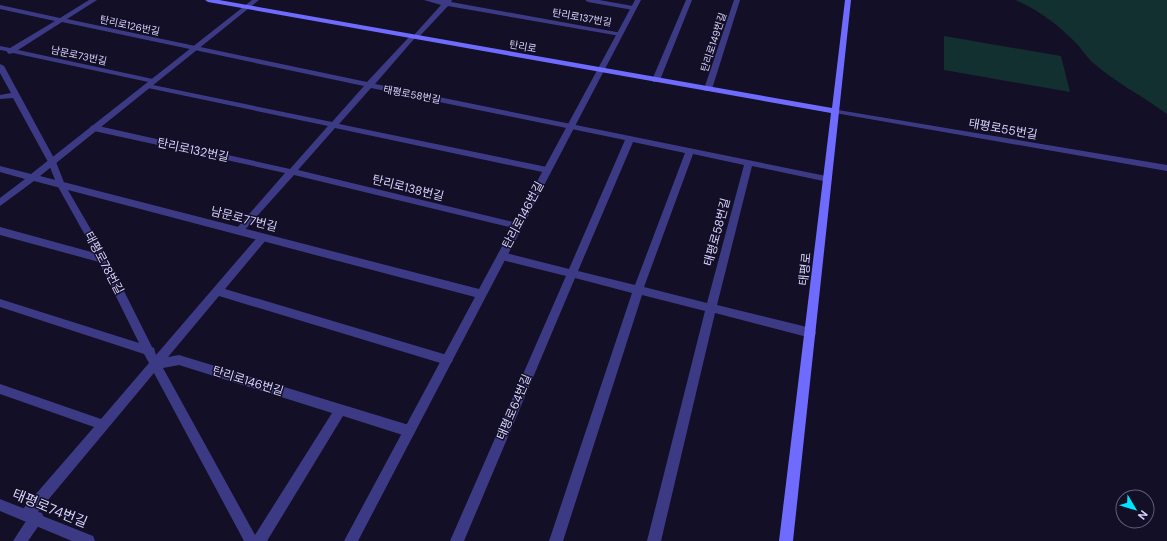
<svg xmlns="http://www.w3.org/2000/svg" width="1167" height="541" viewBox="0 0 1167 541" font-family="'DM Sans','Noto Sans KR',sans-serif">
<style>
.green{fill:#12302f}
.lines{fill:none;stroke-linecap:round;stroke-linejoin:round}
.lane{fill:#3d3a85;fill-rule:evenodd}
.street{fill:#3d3a85;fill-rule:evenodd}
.secondary{fill:#6f6bff;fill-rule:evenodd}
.labels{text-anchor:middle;stroke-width:3;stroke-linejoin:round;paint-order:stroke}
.far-street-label{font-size:10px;fill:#d9d4ff;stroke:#130f26}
.street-label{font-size:12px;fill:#d9d4ff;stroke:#130f26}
.near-street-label{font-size:14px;fill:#d9d4ff;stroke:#130f26}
</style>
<rect width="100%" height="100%" fill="#130f26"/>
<g class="green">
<path d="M1015,0H1167V114C1143,96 1114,82 1091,61C1086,56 1082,50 1078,45C1061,27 1038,9 1015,0Z"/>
<path d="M944,36L1061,56L1070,92L944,70Z"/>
</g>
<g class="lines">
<g class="lane">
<path d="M89,0H97L67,19L367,82L410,36L414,35L441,5L424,0H452L451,2L622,33V35L620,36L448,6L418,38L414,39L375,84L831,177L832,179L828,182L752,166L717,305L811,328L815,330L816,333L815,336L811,338L715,313L661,541H647L705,311L642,295L563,541H549L632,293L575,278L464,541H450L566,276L502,260L499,259L497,256L499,253L502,252L569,269L625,140L371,88L339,124L547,167L551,170L547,173L335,128L298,170L517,223L522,226L520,228L517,229L294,175L242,233L239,235L234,231L236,229L285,173L94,131L90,128L91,126L94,125L290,169L328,126L148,88L144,86L148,84L332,122L364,86L62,22L18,50L153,79L157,81L153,83L13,53L9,54L6,51L0,50V46L10,48L55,21L0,9V5L60,18ZM633,142L685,153L635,285L578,271ZM693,154L744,165L707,303L644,287Z"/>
<path d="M585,0H599L633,6L636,8L633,10L588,2Z"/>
<path d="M686,0H692L660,80L656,82H653L652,80Z"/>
<path d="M734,0H740L712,89L711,91H705L704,89Z"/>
<path d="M0,64L4,66L56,162L65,185L108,259L152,347L154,348L156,355L260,234H266L268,237L266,240L225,289L447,355L451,357L453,360L451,363L447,365L219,296L168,357L179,355L409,425L413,427L415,431L413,435L409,437L343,416L267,541H244L154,373L38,512L42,513L44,518L28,541H13L26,521L22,520L20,515L22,510L94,427L0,394V384L101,419L149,363L144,354L0,307V299L139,343L99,262L0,235V227L95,253L57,185L48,162L13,98L0,99V95L11,93L0,73ZM179,365L332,413L255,535L163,368Z"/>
</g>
<g class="street">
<path d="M252,0H259L40,176L479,289L635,0H641L358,541H344L475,297L34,181L0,206V198L25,179L0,172V166L31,174Z"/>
<path d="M832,109L1167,165V171L835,113H832Z"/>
<path d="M0,499L93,536L95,541H72L0,511Z"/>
</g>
<path class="secondary" d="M205,0H219L832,108L845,0H851L793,541H779L831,113L208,2Z"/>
</g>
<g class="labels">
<g class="far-street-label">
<text transform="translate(582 17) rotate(10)" y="4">탄리로137번길</text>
<text transform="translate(130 25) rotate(12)" y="4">탄리로126번길</text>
<text transform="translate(713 42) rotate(-72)" y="4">탄리로149번길</text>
<text transform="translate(523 46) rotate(10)" y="4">탄리로</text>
<text transform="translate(79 55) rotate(12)" y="4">남문로73번길</text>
<text transform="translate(412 94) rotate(11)" y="4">태평로58번길</text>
</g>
<g class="street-label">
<text transform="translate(1003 129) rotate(10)" y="4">태평로55번길</text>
<text transform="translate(193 150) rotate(12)" y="4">탄리로132번길</text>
<text transform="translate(408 188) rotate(14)" y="4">탄리로138번길</text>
<text transform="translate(523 215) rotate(-62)" y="4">탄리로146번길</text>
<text transform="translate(244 219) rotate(14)" y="4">남문로77번길</text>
<text transform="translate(717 232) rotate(-75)" y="4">태평로58번길</text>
<text transform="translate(104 263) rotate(62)" y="4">태평로78번길</text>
<text transform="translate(805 269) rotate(-84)" y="4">태평로</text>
<text transform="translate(248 381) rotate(17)" y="4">탄리로146번길</text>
<text transform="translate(514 407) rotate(-67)" y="4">태평로64번길</text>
</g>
<g class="near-street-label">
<text transform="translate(50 508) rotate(22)" y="5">태평로74번길</text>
</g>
</g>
<g transform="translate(1135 509) rotate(128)"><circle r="19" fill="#130f26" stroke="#625e7d"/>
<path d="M0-3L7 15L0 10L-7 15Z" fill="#00e5ff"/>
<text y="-6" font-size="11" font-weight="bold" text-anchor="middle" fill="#d9d4ff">N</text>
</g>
</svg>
